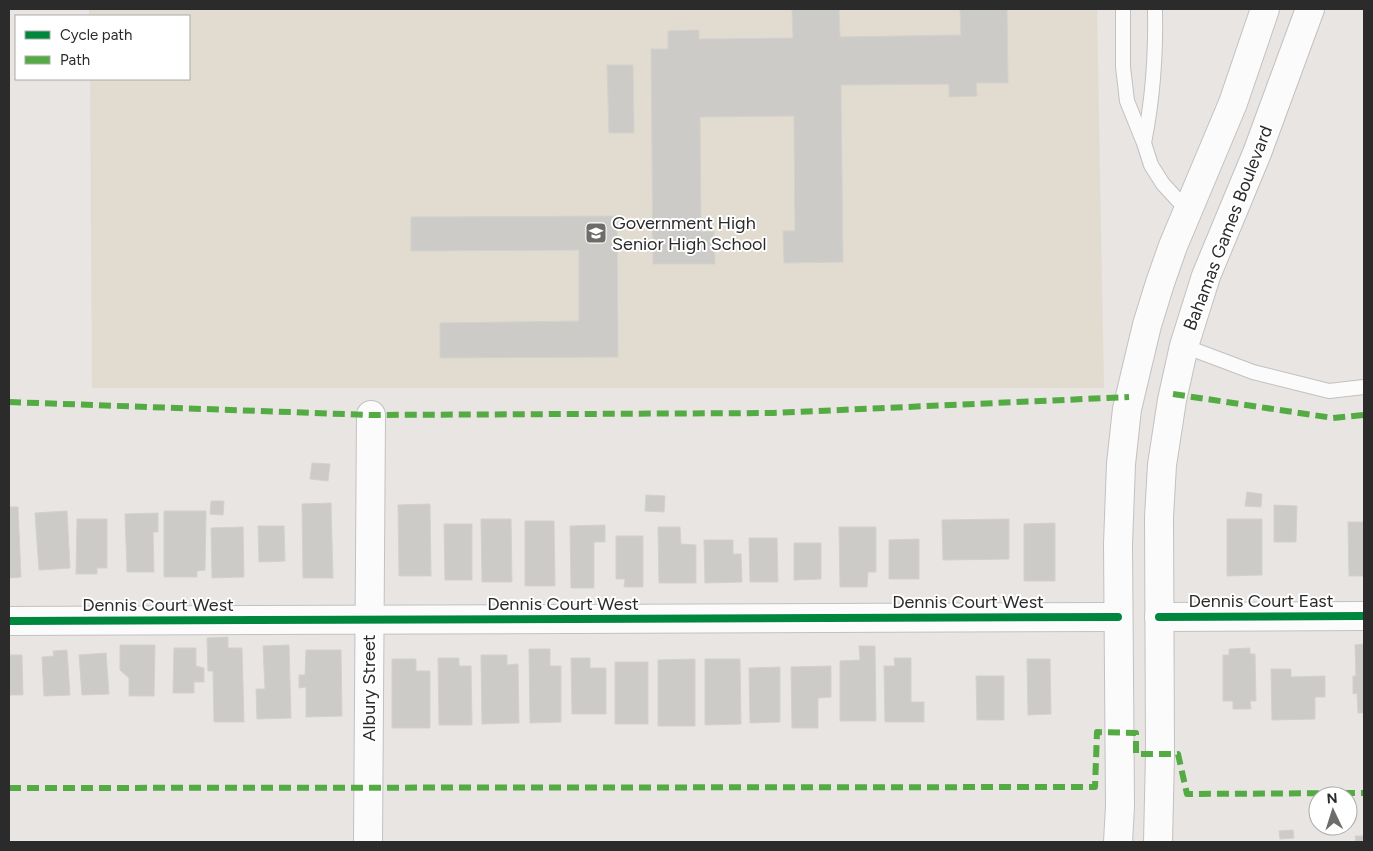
<svg xmlns="http://www.w3.org/2000/svg" width="1373" height="851" viewBox="0 0 1373 851" font-family="Figtree,sans-serif">
<style>
.education{fill:#e2dcd0}
.building{fill:#cdcbc8;stroke:#d3d1cd}
.lines{fill:none;stroke-linecap:round;stroke-linejoin:round}
.service-casing{stroke:#c2c1c2;stroke-width:16}
.minor-casing{stroke:#c2c1c2;stroke-width:30}
.secondary-casing{stroke:#c2c1c2;stroke-width:30}
.service{stroke:#fcfbfb;stroke-width:14}
.minor{stroke:#fcfbfb;stroke-width:28}
.secondary{stroke:#fcfbfb;stroke-width:28}
.quiet{stroke:#54ab44;stroke-width:6;stroke-dasharray:12 6;stroke-linecap:butt}
.cycleway-casing{stroke:#fff;stroke-width:11}
.cycleway{stroke:#00873e;stroke-width:8}
.labels{text-anchor:middle;stroke-width:4;stroke-linejoin:round;paint-order:stroke}
.poi-label{font-size:18px;fill:#2b2b2b;stroke:#fff;text-anchor:start}
.street-label{font-size:18px;fill:#2b2b2b;stroke:#fff}
</style>
<rect width="100%" height="100%" fill="#e8e5e2"/>
<path class="education" d="M89,9H1097L1104,388H92L90,79H189V16H89Z"/>
<g class="building">
<path d="M792,9H839L840,37L961,35L960,9H1007L1008,83H976L977,96L949,97V84L841,85L843,262L784,263L783,231H795L794,116L700,117L701,232L714,231L715,264H653L651,49H668V31L699,30V39L793,38Z"/>
<path d="M607,65H633L634,133H609Z"/>
<path d="M617,216L618,357L440,358V323L579,321V250L411,251V217Z"/>
<path d="M312,463L330,464L328,481L310,479Z"/>
<path d="M1247,492L1262,494L1261,507L1245,506Z"/>
<path d="M646,495L665,496L664,512L645,511Z"/>
<path d="M211,501H224L223,515L210,514Z"/>
<path d="M331,503L333,578H303L302,504Z"/>
<path d="M430,504L431,576H399L398,505Z"/>
<path d="M1274,505L1297,506L1296,542H1274Z"/>
<path d="M9,507H18L21,577L9,578Z"/>
<path d="M67,511L70,568L39,570L35,513Z"/>
<path d="M164,511H206L205,570L197,571V577H164Z"/>
<path d="M158,513V532H153L154,572H127L125,514Z"/>
<path d="M77,519H107V568H97V574H76Z"/>
<path d="M481,519H511L512,582H482Z"/>
<path d="M1009,519V559L943,560L942,520Z"/>
<path d="M1227,519H1262V575L1227,576Z"/>
<path d="M525,521H554L555,586H525Z"/>
<path d="M1348,522H1364V576H1349Z"/>
<path d="M1055,523V581H1024V524Z"/>
<path d="M444,524H472V580H445Z"/>
<path d="M605,525V542H594V588H571L570,526Z"/>
<path d="M258,526H284L285,561L259,562Z"/>
<path d="M243,527L244,577L212,578L211,528Z"/>
<path d="M658,527H680L681,544L696,545V583H659Z"/>
<path d="M839,527H876V572H868L867,587H840Z"/>
<path d="M616,536H643V587H624L625,579H616Z"/>
<path d="M749,538H777L778,582H750Z"/>
<path d="M919,539V579H889V540Z"/>
<path d="M704,540H733V554H741L742,582L705,583Z"/>
<path d="M794,543H821V579L794,580Z"/>
<path d="M228,637V648H242L244,722H214L213,671H208L207,638Z"/>
<path d="M1364,644V713H1358L1357,693L1353,694V676H1356L1355,645Z"/>
<path d="M120,645H155L154,696H129V678L120,670Z"/>
<path d="M289,645L291,718L257,719L256,689H265L263,646Z"/>
<path d="M859,646H875L876,721H840V661L860,660Z"/>
<path d="M9,647L10,655H22L23,695H9Z"/>
<path d="M174,648H196V666L204,668V682H194V693H173Z"/>
<path d="M1250,648V654H1255L1256,701H1250L1251,709H1233V701H1223V655H1229V649Z"/>
<path d="M529,649H550V666H561V722L530,723Z"/>
<path d="M67,650L70,695L44,696L42,657L54,656L53,651Z"/>
<path d="M306,650H341L342,716L306,717V687L299,688V675H305Z"/>
<path d="M106,653L109,694L82,695L79,655Z"/>
<path d="M481,655H507V665L518,664L519,723L482,724Z"/>
<path d="M438,658H459V666H471L472,725H439Z"/>
<path d="M571,658H590V668H606V714H572Z"/>
<path d="M894,658H911V702H924V722H885L884,666H895Z"/>
<path d="M392,659H416V671H430V728H392Z"/>
<path d="M695,659V726H658V660Z"/>
<path d="M705,659H740L741,724L705,725Z"/>
<path d="M1027,659H1050L1051,714L1028,715Z"/>
<rect x="615" y="662" width="33" height="62"/>
<path d="M831,666V697L818,698V728H792L791,667Z"/>
<path d="M780,667V722L750,723L749,668Z"/>
<path d="M1271,669H1291V677L1325,676V697H1315V719L1272,720Z"/>
<path d="M976,676H1004V720H977Z"/>
<path d="M1293,830L1294,838L1280,839L1279,831Z"/>
<path d="M1355,836H1364V842H1356Z"/>
</g>
<g class="lines">
<g class="service-casing">
<g id="service">
<path d="M1123,9V67L1127,101L1144,143L1151,165L1163,184L1187,210"/>
<path d="M1144,143C1153,98 1156,54 1155,9"/>
<path d="M1184,346L1253,372L1329,391L1364,387"/>
</g>
</g>
<g class="minor-casing">
<g id="minor">
<path d="M1159,617L1364,616"/>
<path d="M9,621L1118,617"/>
<path d="M368,842L371,415"/>
</g>
</g>
<g class="secondary-casing">
<g id="secondary">
<path d="M1118,842L1120,806L1118,544L1121,464L1127,409L1147,325L1160,283L1173,246L1233,103L1265,9"/>
<path d="M1158,842L1160,754L1159,517L1162,465L1172,400L1184,346L1206,276L1257,153L1310,9"/>
</g>
</g>
<use href="#service" class="service"/>
<use href="#minor" class="minor"/>
<use href="#secondary" class="secondary"/>
<g class="quiet">
<path d="M1173,394L1333,418L1364,415"/>
<path d="M9,402L371,415L773,413L1129,397"/>
<path d="M9,788L1095,787L1097,732L1136,733V754H1178L1187,794L1364,793"/>
</g>
<g class="cycleway-casing">
<g id="cycleway">
<path d="M1159,617L1364,616"/>
<path d="M9,621L1118,617"/>
</g>
</g>
<use href="#cycleway" class="cycleway"/>
</g>
<defs>
<g id="school-square" transform="scale(1.125)"><rect x="-9" y="-9" width="18" height="18" rx="4" fill="#6d6c6b" stroke="#fff"/><path d="M0-5L7-2L0 1L-7-2ZM-4 1L0 2.5L4 1V4Q0 6-4 4Z" fill="#fff"/></g>
</defs>
<g fill-rule="evenodd">
<use href="#school-square" x="596" y="233"/>
</g>
<g class="labels">
<g class="poi-label">
<text x="612" y="229">Government High<tspan x="612" dy="21">Senior High School</tspan></text>
</g>
<g class="street-label">
<text transform="translate(1228 228) rotate(-69)" y="6">Bahamas Games Boulevard</text>
<text x="1261" y="607">Dennis Court East</text>
<text x="968" y="608">Dennis Court West</text>
<text x="563" y="610">Dennis Court West</text>
<text x="158" y="611">Dennis Court West</text>
<text transform="translate(369 688) rotate(-90)" y="6">Albury Street</text>
</g>
</g>
<rect width="1373" height="851" fill="none" stroke="#2b2b2b" stroke-width="20"/>
<rect x="15" y="15" width="175" height="65" fill="#ffffff" stroke="#aaaaaa"/>
<rect x="25" y="31" width="25" height="8" fill="#00873e" stroke="#aaaaaa"/>
<text x="60" y="40" font-size="15" fill="#2b2b2b">Cycle path</text>
<rect x="25" y="56" width="25" height="8" fill="#54ab44" stroke="#aaaaaa"/>
<text x="60" y="65" font-size="15" fill="#2b2b2b">Path</text>
<g transform="translate(1333 811) rotate(356)"><circle r="24" fill="#ffffff" stroke="#aaaaaa"/>
<path d="M0-4L9 19L0 12L-9 19Z" fill="#6d6c6b"/>
<text y="-8" font-size="14" font-weight="bold" text-anchor="middle" fill="#2b2b2b">N</text>
</g>
</svg>
